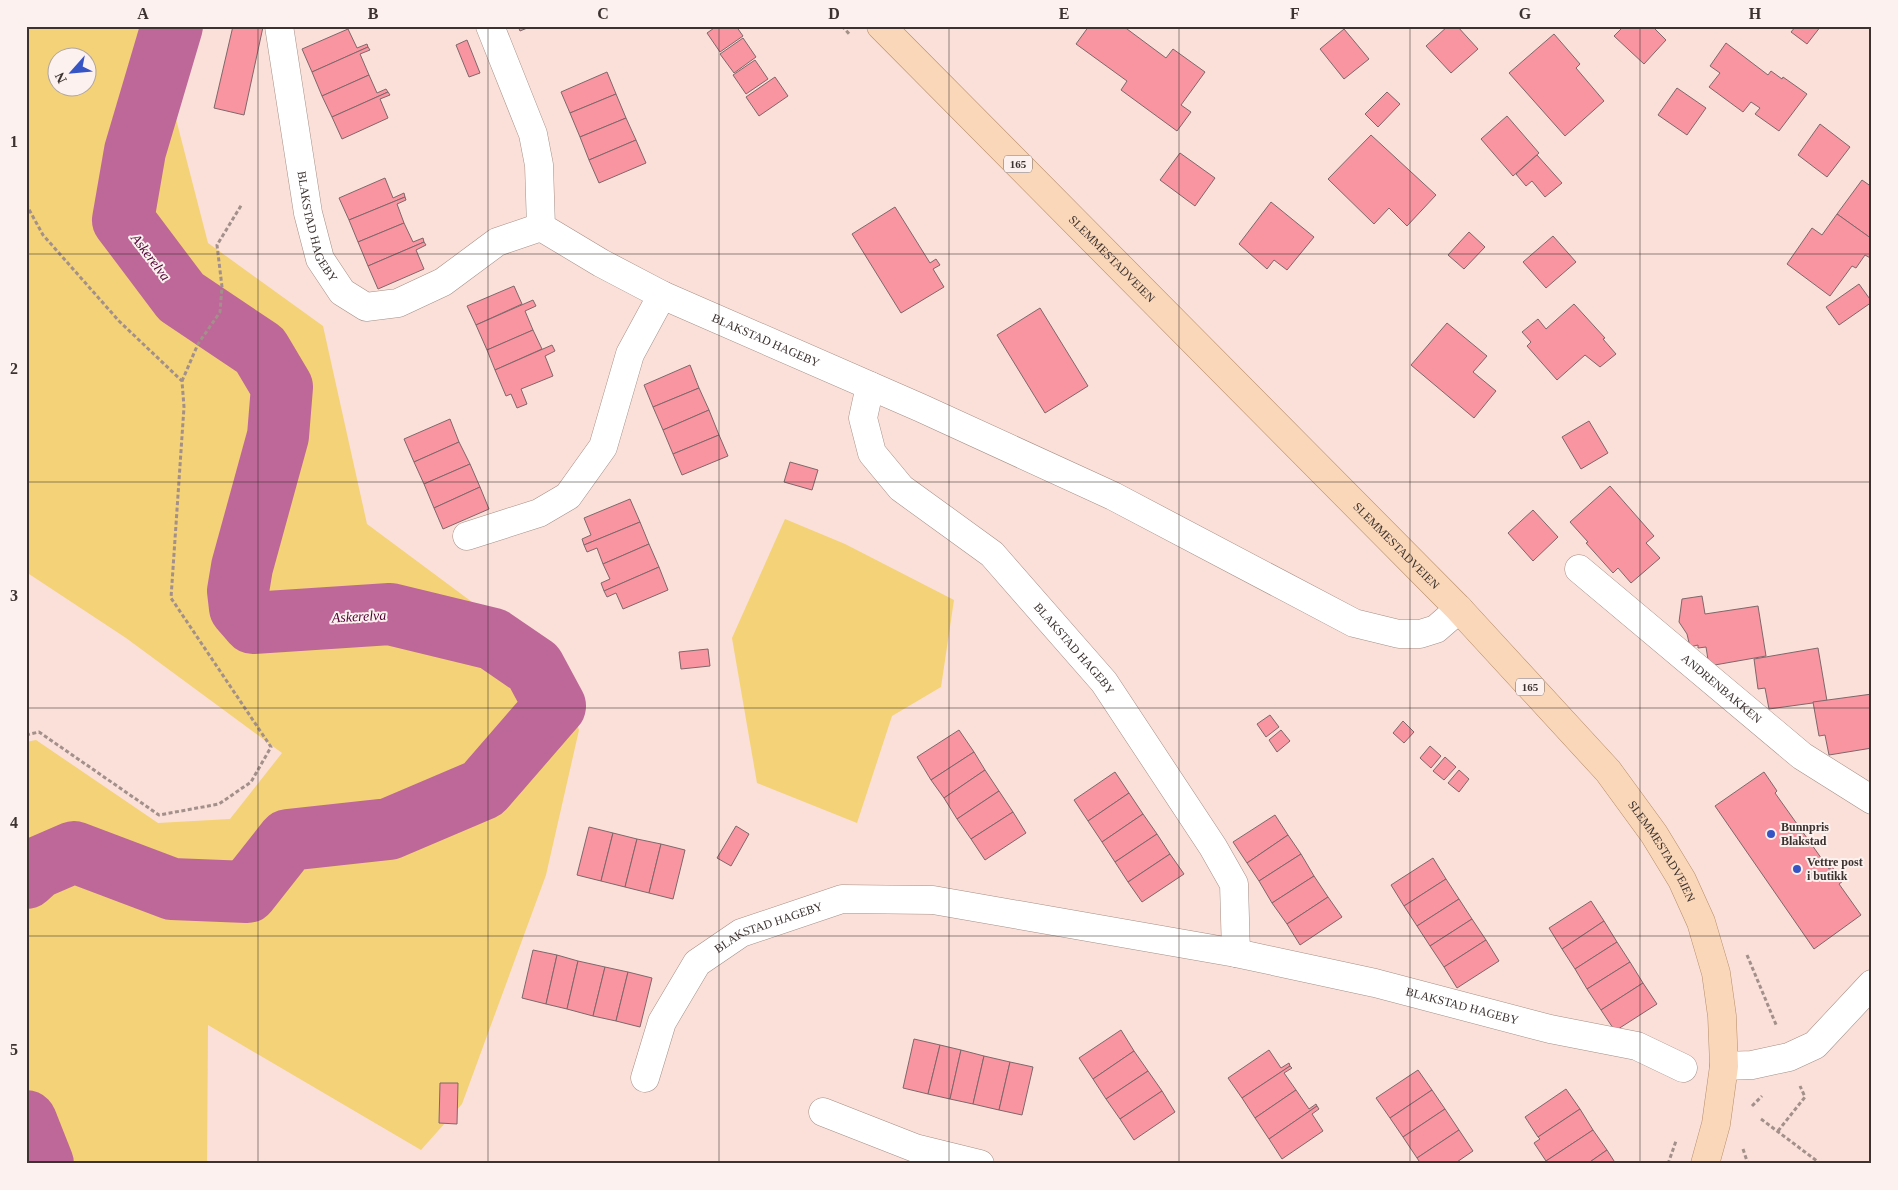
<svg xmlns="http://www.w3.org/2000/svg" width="1898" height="1190" viewBox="0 0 1898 1190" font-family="'Times New Roman',serif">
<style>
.green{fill:#f4d277;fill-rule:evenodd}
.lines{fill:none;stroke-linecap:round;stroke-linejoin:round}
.river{stroke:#bd6898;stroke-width:62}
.building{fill:#f994a1;stroke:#7f676a}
.minor-casing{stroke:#a58e86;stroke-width:29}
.primary-casing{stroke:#b58c69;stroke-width:29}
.path{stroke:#a3908a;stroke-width:3;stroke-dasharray:4 2.5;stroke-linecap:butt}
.minor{stroke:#fff;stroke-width:28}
.primary{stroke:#fad7b8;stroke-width:28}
.grid{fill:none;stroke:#3c322f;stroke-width:1;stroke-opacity:0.55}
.poi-dot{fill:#3754c5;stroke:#fcf1ee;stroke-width:2}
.labels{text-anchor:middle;stroke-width:4;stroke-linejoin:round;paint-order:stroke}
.shield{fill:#fcf1ee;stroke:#766b68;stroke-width:1}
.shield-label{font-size:11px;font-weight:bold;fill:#3c322f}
.street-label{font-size:12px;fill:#3c322f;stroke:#fcf1ee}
.poi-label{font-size:12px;font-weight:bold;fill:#3c322f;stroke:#fcf1ee;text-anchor:start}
.water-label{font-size:14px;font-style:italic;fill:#4f0036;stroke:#fcf1ee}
.neatline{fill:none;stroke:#3c322f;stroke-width:2}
.grid-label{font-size:16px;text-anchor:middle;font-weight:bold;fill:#3c322f}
</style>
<rect width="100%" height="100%" fill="#fae0d8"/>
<g class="green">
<path d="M26,26H152L208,243L323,326L367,524L554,663L579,730L546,875L462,1104L421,1150L208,1025L207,1164H26V742L36,740L158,823L230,819L282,753L126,638L26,572ZM58,58H88V88H58Z"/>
<path d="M785,519L845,544L954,600L941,687L892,716L857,823L757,783L732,638Z"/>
</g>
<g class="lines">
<g class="river">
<path d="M26,878L37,868L74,852L172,889L247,892L288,840L389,829L483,789L555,706L534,667L493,639L390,614L253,623L240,608L238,591L242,567L278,436L282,387L260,350L181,297L123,220L135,151L172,26"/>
<path d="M26,1121L43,1164"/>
</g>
</g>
<g class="building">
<path d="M233,26L263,27L244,115L214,108Z"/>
<path d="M518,26H532L520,31Z"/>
<path d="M717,26H736L743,36L720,52L707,33Z"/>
<path d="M1089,26H1123L1166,58L1173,49L1205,72L1181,105L1191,112L1177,131L1121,90L1127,81L1076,44Z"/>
<path d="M1448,26H1457L1478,49L1451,73L1426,46Z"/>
<path d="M1624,26H1652L1666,40L1644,64L1614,36Z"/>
<path d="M1796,26H1821L1807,44L1791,32Z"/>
<path d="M348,29L357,48L367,44L368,47L312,72L302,49Z"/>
<path d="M1344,29L1369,59L1344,79L1320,49Z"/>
<path d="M1554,34L1580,64L1576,68L1604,101L1565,136L1509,73Z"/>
<path d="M743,38L756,57L734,73L720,54Z"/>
<path d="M467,40L480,73L469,77L456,45Z"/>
<path d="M1726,43L1768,75L1771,71L1782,79L1783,77L1807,94L1779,131L1755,114L1760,108L1751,102L1743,112L1709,87L1720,73L1710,66Z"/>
<path d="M368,47L370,50L360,54L369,75L322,96L312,72Z"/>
<path d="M755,60L768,79L746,94L733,75Z"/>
<path d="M607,72L616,94L570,113L561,92Z"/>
<path d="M369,75L377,93L386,89L388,92L332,117L322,96Z"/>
<path d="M775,77L788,96L759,116L746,97Z"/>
<path d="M1677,88L1706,108L1687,135L1658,115Z"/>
<path d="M388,92L390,95L380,99L388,118L342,139L332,117Z"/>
<path d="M1387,92L1400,104L1378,127L1365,114Z"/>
<path d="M616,94L626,118L580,137L570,113Z"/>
<path d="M1507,116L1539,153L1513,176L1481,139Z"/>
<path d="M626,118L636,140L589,160L580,137Z"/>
<path d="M1820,124L1850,147L1827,177L1798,155Z"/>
<path d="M1371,135L1436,195L1407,226L1389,208L1374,224L1328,179Z"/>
<path d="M636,140L646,163L599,183L589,160Z"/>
<path d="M1180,153L1215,178L1195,206L1160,180Z"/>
<path d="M1537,155L1562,183L1545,197L1532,181L1526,186L1516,174Z"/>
<path d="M385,178L393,198L404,193L405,197L349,220L339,198Z"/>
<path d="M1862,180L1872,187V239L1837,214Z"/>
<path d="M405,197L406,200L397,204L404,223L358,242L349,220Z"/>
<path d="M1271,202L1314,237L1287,270L1274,260L1267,269L1239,244Z"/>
<path d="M895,207L930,263L936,259L940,265L933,269L944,287L901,313L852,234Z"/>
<path d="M1837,214L1872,239V259L1865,255L1856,268L1852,266L1830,296L1787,264L1812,228L1822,235Z"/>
<path d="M404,223L413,242L423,238L424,242L368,266L358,242Z"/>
<path d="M1469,232L1485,247L1464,269L1448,255Z"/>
<path d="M1553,236L1576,262L1546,288L1523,262Z"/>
<path d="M424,242L426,245L416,250L424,269L378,289L368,266Z"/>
<path d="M1859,284L1872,302L1839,325L1826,307Z"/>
<path d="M514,286L522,304L476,325L467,306Z"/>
<path d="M533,300L536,306L525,311L533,330L487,350L476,325Z"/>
<path d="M1574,304L1605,338L1603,339L1616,354L1600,367L1585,355L1557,380L1527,346L1531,342L1522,332L1538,319L1546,329Z"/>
<path d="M1040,308L1088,386L1045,413L997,335Z"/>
<path d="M1447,323L1487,356L1473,372L1496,391L1474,418L1411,365Z"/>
<path d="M533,330L542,349L495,370L487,350Z"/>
<path d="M552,345L555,351L545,356L553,376L521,389L527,404L517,408L511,394L506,396L495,370Z"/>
<path d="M690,365L699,388L653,407L644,385Z"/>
<path d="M699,388L709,410L663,430L653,407Z"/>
<path d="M709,410L719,435L673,454L663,430Z"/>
<path d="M450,419L459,442L414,462L404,439Z"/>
<path d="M1589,421L1608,453L1581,469L1562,437Z"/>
<path d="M719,435L728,456L682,475L673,454Z"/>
<path d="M459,442L470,464L424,484L414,462Z"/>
<path d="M790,462L818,470L812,490L784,482Z"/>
<path d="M470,464L480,487L434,508L424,484Z"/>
<path d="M1610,486L1654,536L1646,543L1660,558L1631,583L1618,568L1613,573L1586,543L1588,542L1570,522Z"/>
<path d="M480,487L489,509L443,529L434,508Z"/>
<path d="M630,499L640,522L584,545L582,539L591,535L584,518Z"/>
<path d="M1533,510L1558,537L1533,561L1508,533Z"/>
<path d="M640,522L649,544L603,564L597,548L587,552L584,545Z"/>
<path d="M649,544L659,567L604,591L601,583L610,579L603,564Z"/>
<path d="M659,567L668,590L623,609L616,593L607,597L604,591Z"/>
<path d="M1702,596L1705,614L1758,606L1766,656L1709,666L1706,647L1698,648V645L1690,647L1687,634L1679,622L1682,599Z"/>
<path d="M1818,648L1827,701L1769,709L1765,688L1758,689L1754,659Z"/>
<path d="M708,649L710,666L681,669L679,652Z"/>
<path d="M1872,694V748L1829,755L1825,735L1819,736L1813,702Z"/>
<path d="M1270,715L1279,727L1266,737L1257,724Z"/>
<path d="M1403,721L1414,732L1404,743L1393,733Z"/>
<path d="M959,730L974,752L931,780L917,757Z"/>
<path d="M1281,730L1290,741L1277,752L1269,740Z"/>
<path d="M1430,746L1441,756L1431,768L1420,758Z"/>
<path d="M974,752L985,770L944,798L931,780Z"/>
<path d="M1445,757L1456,767L1444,780L1433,771Z"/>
<path d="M985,770L999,791L957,819L944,798Z"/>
<path d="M1459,770L1469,779L1459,792L1448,783Z"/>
<path d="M1115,772L1129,793L1088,821L1074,800Z"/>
<path d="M1764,772L1777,791L1775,793L1829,869L1832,867L1843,881L1839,884L1861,915L1814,949L1715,806Z"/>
<path d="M999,791L1013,812L971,839L957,819Z"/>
<path d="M1129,793L1143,814L1102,842L1088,821Z"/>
<path d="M1013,812L1026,833L985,860L971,839Z"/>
<path d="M1143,814L1157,834L1115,862L1102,842Z"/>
<path d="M1275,815L1288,835L1247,863L1233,842Z"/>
<path d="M736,826L749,834L731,866L717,858Z"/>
<path d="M589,827L613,833L601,881L577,875Z"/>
<path d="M613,833L637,839L625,887L601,881Z"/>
<path d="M1157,834L1170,854L1128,882L1115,862Z"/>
<path d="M1288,835L1301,854L1259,881L1247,863Z"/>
<path d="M637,839L661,844L649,893L625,887Z"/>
<path d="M661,844L685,850L673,899L649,893Z"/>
<path d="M1170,854L1184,874L1142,902L1128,882Z"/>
<path d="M1301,854L1314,876L1272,903L1259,881Z"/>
<path d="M1433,858L1446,879L1404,906L1391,885Z"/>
<path d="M1314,876L1328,897L1287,924L1272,903Z"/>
<path d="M1446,879L1459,899L1417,926L1404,906Z"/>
<path d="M1328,897L1342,917L1300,945L1287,924Z"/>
<path d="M1459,899L1472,919L1430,946L1417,926Z"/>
<path d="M1591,901L1604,921L1562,949L1549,928Z"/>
<path d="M1472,919L1486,940L1444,967L1430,946Z"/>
<path d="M1604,921L1617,942L1575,969L1562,949Z"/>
<path d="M1486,940L1499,961L1457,988L1444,967Z"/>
<path d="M1617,942L1630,962L1587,989L1575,969Z"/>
<path d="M533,950L557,955L546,1004L522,998Z"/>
<path d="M557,955L578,961L567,1009L546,1004Z"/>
<path d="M578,961L605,967L593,1016L567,1009Z"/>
<path d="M1630,962L1643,983L1601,1010L1587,989Z"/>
<path d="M605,967L628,972L616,1021L593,1016Z"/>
<path d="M628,972L652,978L640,1027L616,1021Z"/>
<path d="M1643,983L1657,1004L1615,1031L1601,1010Z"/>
<path d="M1121,1030L1134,1051L1093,1079L1079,1058Z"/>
<path d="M914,1039L940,1045L928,1094L903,1088Z"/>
<path d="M940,1045L961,1050L950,1099L928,1094Z"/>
<path d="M961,1050L984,1056L973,1104L950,1099Z"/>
<path d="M1269,1050L1281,1068L1289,1063L1290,1066L1242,1098L1228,1078Z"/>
<path d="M1134,1051L1148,1071L1106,1099L1093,1079Z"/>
<path d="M984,1056L1010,1062L999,1110L973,1104Z"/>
<path d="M1010,1062L1033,1067L1022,1115L999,1110Z"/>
<path d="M1290,1066L1292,1068L1284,1073L1296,1090L1255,1118L1242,1098Z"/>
<path d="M1418,1070L1432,1090L1390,1118L1376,1098Z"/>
<path d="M1148,1071L1162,1091L1120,1119L1106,1099Z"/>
<path d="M440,1083H458L457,1124L439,1123Z"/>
<path d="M1566,1089L1580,1109L1538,1137L1525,1117Z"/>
<path d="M1296,1090L1309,1109L1316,1104L1317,1106L1269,1139L1255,1118Z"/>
<path d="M1432,1090L1445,1109L1403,1137L1390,1118Z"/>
<path d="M1162,1091L1175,1112L1134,1140L1120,1119Z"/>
<path d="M1317,1106L1319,1109L1312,1114L1323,1131L1282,1159L1269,1139Z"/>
<path d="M1445,1109L1459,1130L1417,1158L1403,1137Z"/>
<path d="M1580,1109L1593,1130L1546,1161L1534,1143L1540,1139L1538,1137Z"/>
<path d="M1459,1130L1473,1151L1454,1164H1421L1417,1158Z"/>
<path d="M1593,1130L1607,1150L1587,1164H1548L1546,1161Z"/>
<path d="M1607,1150L1616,1164H1587Z"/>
</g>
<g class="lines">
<g class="minor-casing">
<g id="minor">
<path id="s1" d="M279,26L308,213L320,259L342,292L366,307L398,303L443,282L497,242L541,227"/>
<path id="s2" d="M490,26L533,134L539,165L541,227L601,263L662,295L921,408L1113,496L1354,623L1399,634H1420L1436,629L1459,609"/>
<path id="s3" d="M870,386L863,418L872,453L901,488L992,554L1104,682L1213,847L1234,884L1236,953"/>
<path d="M467,536L539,513L568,496L603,447L630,354L662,295"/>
<path id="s4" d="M1579,569L1802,756L1872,800"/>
<path d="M1724,1066L1752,1065L1789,1057L1815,1045L1872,984"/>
<path id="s5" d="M645,1078L662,1022L697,963L741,933L842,899L933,900L1236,953L1375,983L1550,1029L1637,1046L1683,1068"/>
<path d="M823,1112L915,1148L980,1164"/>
</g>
</g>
<g class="primary-casing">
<g id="primary">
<path id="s6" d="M881,26L1459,609L1608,771L1654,834L1682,880L1701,922L1716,973L1722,1016L1724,1066L1716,1124L1705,1164"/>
</g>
</g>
<g class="path">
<path d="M842,26L850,35"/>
<path d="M26,204L43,235L119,321L182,381L184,407L171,598L271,747L251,782L219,804L159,815L39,732L26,735"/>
<path d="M182,381L198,344L220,312L222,287L217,245L242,204"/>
<path d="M1747,955L1777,1027"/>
<path d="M1752,1106L1762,1096"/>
<path d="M1761,1119L1821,1164"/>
<path d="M1778,1131L1805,1097L1800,1086"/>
<path d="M1743,1149L1748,1164"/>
<path d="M1668,1164L1676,1141"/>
</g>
<use href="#minor" class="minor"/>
<use href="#primary" class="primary"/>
</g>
<path class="grid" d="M258,26V1164M488,26V1164M719,26V1164M949,26V1164M1179,26V1164M1410,26V1164M1640,26V1164M26,254H1872M26,482H1872M26,708H1872M26,936H1872"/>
<g class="poi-dot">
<circle cx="1771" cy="834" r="5"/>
<circle cx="1797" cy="869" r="5"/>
</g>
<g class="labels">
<g class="shield">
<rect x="1004" y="155.5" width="28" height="17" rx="4"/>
<rect x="1516" y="678.5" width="28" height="17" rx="4"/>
</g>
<g class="shield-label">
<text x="1018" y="168">165</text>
<text x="1530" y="691">165</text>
</g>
<g class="street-label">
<text dy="4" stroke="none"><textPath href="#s1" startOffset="205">BLAKSTAD HAGEBY</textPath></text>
<text dy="4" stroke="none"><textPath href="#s6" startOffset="328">SLEMMESTADVEIEN</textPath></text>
<text dy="4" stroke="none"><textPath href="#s2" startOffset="462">BLAKSTAD HAGEBY</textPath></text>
<text dy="4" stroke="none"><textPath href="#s6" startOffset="732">SLEMMESTADVEIEN</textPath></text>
<text dy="4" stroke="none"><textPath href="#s3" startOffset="352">BLAKSTAD HAGEBY</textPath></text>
<text dy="4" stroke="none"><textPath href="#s4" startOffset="186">ANDRENBAKKEN</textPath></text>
<text dy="4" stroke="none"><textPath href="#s6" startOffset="1138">SLEMMESTADVEIEN</textPath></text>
<text dy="4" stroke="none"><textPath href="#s5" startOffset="208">BLAKSTAD HAGEBY</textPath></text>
<text dy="4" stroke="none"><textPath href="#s5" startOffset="918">BLAKSTAD HAGEBY</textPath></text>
</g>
<g class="poi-label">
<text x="1781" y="831">Bunnpris<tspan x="1781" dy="14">Blakstad</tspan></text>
<text x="1807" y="866">Vettre post<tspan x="1807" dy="14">i butikk</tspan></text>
</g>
<g class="water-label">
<text transform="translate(151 257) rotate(53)" y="5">Askerelva</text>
<text transform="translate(359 616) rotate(-3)" y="5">Askerelva</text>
</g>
</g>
<rect width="1898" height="1190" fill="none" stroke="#fcf1ee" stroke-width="55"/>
<g transform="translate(72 72) rotate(243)"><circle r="24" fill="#fcf1ee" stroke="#afa5a2"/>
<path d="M0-4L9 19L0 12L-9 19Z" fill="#3754c5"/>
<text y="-8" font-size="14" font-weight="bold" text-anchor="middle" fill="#3c322f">N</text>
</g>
<rect x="28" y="28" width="1842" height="1134" class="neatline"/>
<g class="grid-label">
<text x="143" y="19">A</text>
<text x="373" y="19">B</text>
<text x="603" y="19">C</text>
<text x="834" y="19">D</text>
<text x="1064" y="19">E</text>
<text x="1295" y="19">F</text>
<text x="1525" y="19">G</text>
<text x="1755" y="19">H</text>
<text x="14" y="147">1</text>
<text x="14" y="374">2</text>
<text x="14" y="601">3</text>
<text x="14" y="828">4</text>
<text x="14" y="1055">5</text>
</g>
</svg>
